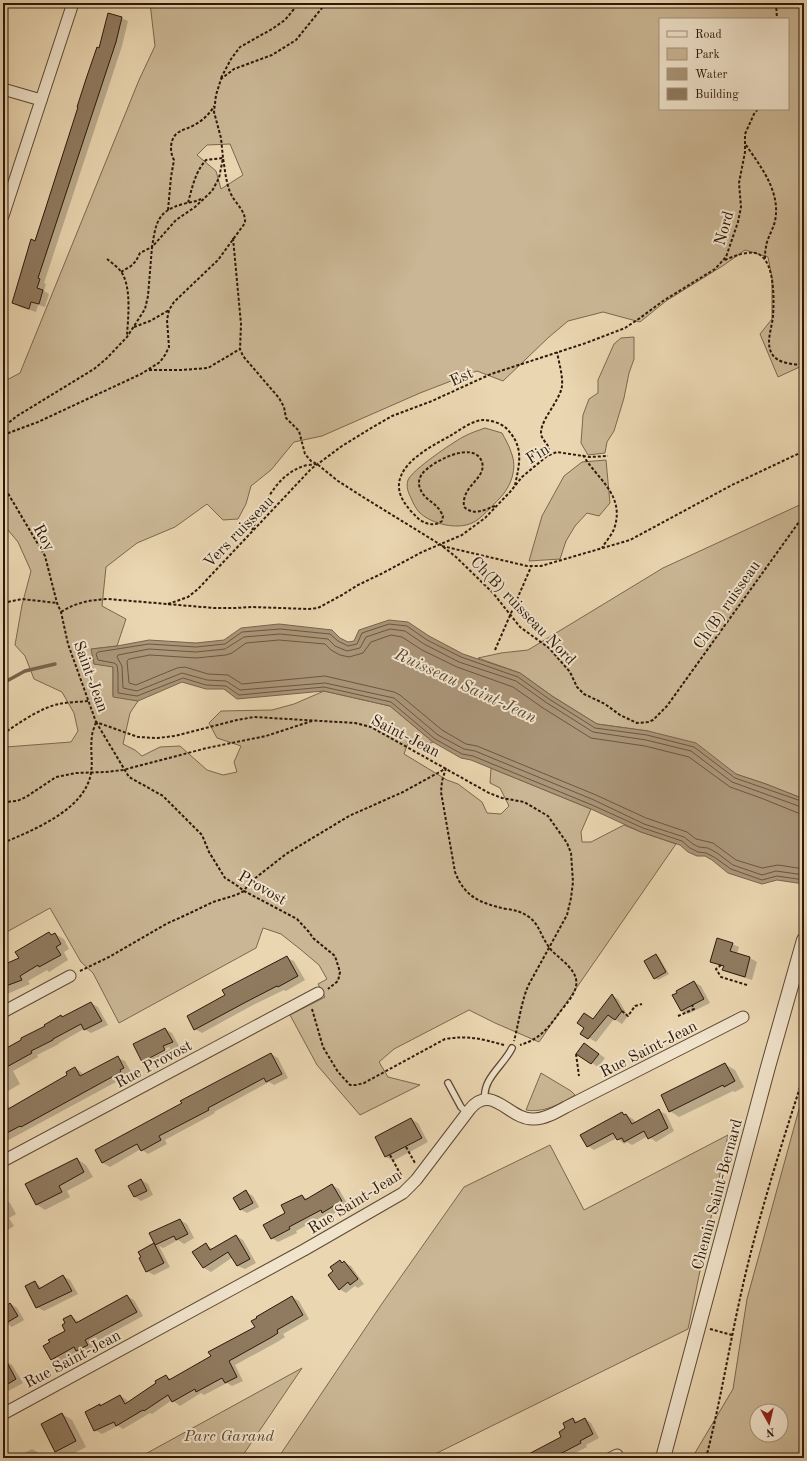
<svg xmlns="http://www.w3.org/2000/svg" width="807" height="1461" viewBox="0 0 807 1461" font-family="'Old Standard TT',serif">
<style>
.green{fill:#cab694;stroke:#7c674e;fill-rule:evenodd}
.water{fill:#aa9578;stroke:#78634c}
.shadow{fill:#0003;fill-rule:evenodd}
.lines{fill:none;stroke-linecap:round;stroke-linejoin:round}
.shore{stroke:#6c5640;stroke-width:1}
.stream{stroke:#78634c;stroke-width:3.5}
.building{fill:#907b60;stroke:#2e1809}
.service-casing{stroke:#5d4833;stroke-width:8}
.minor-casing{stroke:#5d4833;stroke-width:13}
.tertiary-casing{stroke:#5d4833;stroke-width:16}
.path{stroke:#2e1809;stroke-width:2;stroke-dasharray:3 2;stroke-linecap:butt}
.service{stroke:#f1e4cc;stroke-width:5.5}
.minor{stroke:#f1e4cc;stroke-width:11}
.tertiary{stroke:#f1e4cc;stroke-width:14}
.labels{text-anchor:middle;stroke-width:4;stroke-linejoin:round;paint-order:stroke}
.street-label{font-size:16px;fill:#2e1809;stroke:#f1e4cc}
.park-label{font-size:16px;font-style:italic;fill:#5d4733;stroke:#f1e4cc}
.water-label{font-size:17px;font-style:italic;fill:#604a35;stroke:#f1e4cc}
</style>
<rect width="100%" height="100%" fill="#ead6b1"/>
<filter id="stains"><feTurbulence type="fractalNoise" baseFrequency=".005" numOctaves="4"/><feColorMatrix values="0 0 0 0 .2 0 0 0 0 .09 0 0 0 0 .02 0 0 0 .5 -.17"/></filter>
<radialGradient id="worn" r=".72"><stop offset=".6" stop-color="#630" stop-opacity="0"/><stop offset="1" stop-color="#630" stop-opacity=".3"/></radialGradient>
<g class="green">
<path d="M150,3H804V365L778,377L760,334L772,319V278L768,257L745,250L724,265L666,301L640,322L603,312L568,321L549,337L503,381L477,371L420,393L322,436L294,442L271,470L251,486L246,504L238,519L223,520L207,504L175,527L137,543L106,567L102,606L126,619L117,646L92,649L94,664L113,666V696L138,701L130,713L123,744L135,750L142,756L160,747L180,746L207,770L223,775L237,772L234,762L241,746L217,738L209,723L221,711L272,710L294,704L324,691L390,706L433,742L428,744L409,740L404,754L447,780L458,784L482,802L487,813L501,814L509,806L500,788L490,783L491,768L591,809L581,832L582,842H591L624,825L641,832L676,844L539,1042L495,1023L469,1010L394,1049L379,1062L388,1077L420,1085L360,1115L317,1065L290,1015L325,997L318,984L327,979L319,965L300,949L281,934L263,928L256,948L119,1023L93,973L81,962L50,908L3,934V752L6,747L71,742L78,731L74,713L62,692L34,679L25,656L15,645L22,605L31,571L18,542L3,524V382L20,373L139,80L155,46ZM660,19H788V109H660ZM230,144L243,175L221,189L216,171L197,155L207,145Z"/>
<path d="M634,337V359L629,373L624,398L614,431L607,442L605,453L588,455L581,443L583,415L589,399L598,393V380L614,344L621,338Z"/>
<path d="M485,428L502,433C505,439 509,445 511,452C518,468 511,487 499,499C493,505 480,520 472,523C457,530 432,524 420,513C416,509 413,503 411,498C408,492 406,487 408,480C412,470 452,443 463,437C470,433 477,431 485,428Z"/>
<path d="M606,460L610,503L599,516L587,513L575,526L566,541L560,559L529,561L542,516L564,476L582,462Z"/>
<path d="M804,503V799L766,784L736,774L648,731L597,724L552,696L520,673L478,658L501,653L528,650L663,568Z"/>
<path d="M541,1073L571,1091L575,1095C560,1104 544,1113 526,1110Z"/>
<path d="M804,1091V1458H692L733,1389L747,1299ZM757,1411H781V1435H757Z"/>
<path d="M728,1135L688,1329L427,1458H278L381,1305L464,1187L550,1145L584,1210Z"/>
<path d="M302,1368L241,1458H138Z"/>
</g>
<path class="water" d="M389,620L408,622L429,636L463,654L520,673L552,696L597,724L648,731L696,743L736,774L766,784L804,799V884L777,880L762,884L728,873L712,860L705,856H697L688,852L680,845L641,832L591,809L471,760L461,758L433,742L390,706L324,691L237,699L224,689H206L182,682L138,701L113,697V667L94,664L91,649L117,646L149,640L196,643L224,640L241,628L279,624L332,630L340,638L348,642L354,641L359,630Z"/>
<g class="shadow">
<path d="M121,18L128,21L122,46L44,283L46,284L44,291L49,294L45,307L38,305L36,312L20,307L13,303L100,49Z"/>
<path d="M49,933L53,935L55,934L64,939L69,949L64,952L68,960L49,972L47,970L28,981L30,984L5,995V996L3,997V966L21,959Z"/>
<path d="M732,944L739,947L737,954L750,958L757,962L752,980L730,973L724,970V967L711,962Z"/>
<path d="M656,956L659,957L669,974L658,980L655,978Z"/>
<path d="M287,958L294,961L305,980L286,991L284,990L253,1005L202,1033L195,1029Z"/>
<path d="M694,982L701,986L710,1003L688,1014L681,1011Z"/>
<path d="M612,995L618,999L628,1016L622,1024L614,1019L596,1042L582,1034Z"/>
<path d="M91,1003L98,1007L108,1025L91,1033L84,1029L59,1043V1044L37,1055L38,1057L13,1071L20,1084L3,1094V1052Z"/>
<path d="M165,1029L172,1033L179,1046L170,1050L171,1054L150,1065L143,1061ZM169,1047L170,1049L145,1061V1059Z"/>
<path d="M591,1048L605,1058L598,1067L578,1054Z"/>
<path d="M271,1054L278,1058L288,1078L274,1085L269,1082L214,1112L215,1113L165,1140L167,1144L148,1154L141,1149L110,1167L103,1163L96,1150L183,1104L181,1101Z"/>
<path d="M118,1058L125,1061L131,1072L126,1074L127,1076L3,1143V1095L10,1109L69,1075L75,1068L81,1072L84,1076Z"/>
<path d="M725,1064L735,1070L744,1087L735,1092L733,1091L679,1117L670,1111Z"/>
<path d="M659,1111L666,1114L674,1131L656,1142L648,1136L632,1145L627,1142L624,1144L617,1138L594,1150L588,1146L622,1113L633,1119L636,1123Z"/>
<path d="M411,1119L418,1123L428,1142L393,1161L386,1157L376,1138Z"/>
<path d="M77,1159L86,1165L93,1177L67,1191L70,1197L45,1210L36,1204Z"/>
<path d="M141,1180L148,1184L153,1195L141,1201L135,1197L130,1186Z"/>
<path d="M332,1185L339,1189L348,1205L330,1216L327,1214L296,1231L297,1233L278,1242L272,1238L287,1214L302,1196L308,1199Z"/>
<path d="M246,1192L253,1196L259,1207L247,1213L240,1209Z"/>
<path d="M3,1199L10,1203L16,1214L9,1218L14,1226L3,1233Z"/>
<path d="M180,1220L187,1224L194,1238L184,1244L178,1240L163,1248L159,1246L170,1267L154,1275L147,1271L140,1259L154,1244L157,1246L151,1233Z"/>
<path d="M236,1236L243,1240L256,1263L245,1269L238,1266L233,1257L211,1272L204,1268L194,1252L206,1245L213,1249Z"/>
<path d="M340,1261L351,1266L364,1284L358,1288L355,1286L346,1293L339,1289Z"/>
<path d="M63,1276L70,1280L78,1294L44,1311L37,1307L35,1282L42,1288Z"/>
<path d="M127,1296L134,1300L143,1316L91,1344L94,1349L84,1354L79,1352L58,1363L51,1359L66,1332L71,1316L79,1322Z"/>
<path d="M292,1297L299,1301L309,1319L283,1334L285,1337L279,1341L235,1365L243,1381L232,1386L227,1383L204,1395L201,1393L180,1406L172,1400L152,1414L150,1413L123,1429L118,1426L102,1434L95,1430L100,1406L101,1407L120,1396L127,1400L128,1403L166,1376L171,1379L212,1357L256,1328Z"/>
<path d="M11,1304L17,1308L24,1320L12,1327L6,1323L3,1319V1309Z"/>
<path d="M6,1361L12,1365L23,1383L3,1394V1363Z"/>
<path d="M62,1414L72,1420L86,1447L67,1457L56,1451Z"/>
<path d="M573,1419L579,1422L585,1419L591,1423L599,1438L586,1445L587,1447L565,1458H524L563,1438Z"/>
<path d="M32,1449L39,1453L41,1458H14Z"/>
</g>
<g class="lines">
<g class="shore">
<path d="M804,802L735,778L694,747L647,735L595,728L549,699L518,677L461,657L427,640L407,626L389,624L362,633L357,644L348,646L338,641L330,634L280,629L242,632L225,644L196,647L149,644L98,652L96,654L98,660L114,663L117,665L118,674V693L137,696L183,678L206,685L226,686L239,695L324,687L391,702L435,739L462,754L473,756L592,805L643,828L682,841L690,848L698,852L706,853L714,857L731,869L762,880L777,876L804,880"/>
<path d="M804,808L732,782L691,751L646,740L593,732L547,703L516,681L459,662L424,644L405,631L390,629L366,637L360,648L347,651L335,646L328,639L280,634L244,637L225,649L196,652L149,649L118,655L117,657L122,666L123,688L137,691L182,673L207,680L226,681L240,690L325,683L394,698L438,735L464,749L475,751L594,800L644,824L684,837L693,844L699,847L708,848L717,853L733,865L762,875L776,871L804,875"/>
<path d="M804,814L798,813L761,798L730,787L689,757L645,746L591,738L543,708L513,687L457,667L422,650L402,637L391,635L371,642L363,653L349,657L340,655L331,650L325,644L279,640L246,643L232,653L226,655L196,658L150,655L129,659L127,661L129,683L136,685L177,668L185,667L208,674L228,675L242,684L325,676L394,692L400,695L442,730L466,744L477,746L596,795L646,818L687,832L696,839L713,843L736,860L762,868L778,865L804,869"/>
</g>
<path class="stream" d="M3,683L25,671L55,664"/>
</g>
<g class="building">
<path d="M108,13L122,17L116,42L38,278L40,279L37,288L43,290L39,304L31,302L29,309L12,303L31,239L35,241L46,207L78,107H77L86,79L97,47L99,48Z"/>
<path d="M49,932L51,935L55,933L61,944L56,947L61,955L39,967L38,965L20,976L22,980L3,987V965L19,958L15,952Z"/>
<path d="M717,938L733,943L730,951L750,957L745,977L722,970L724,966L710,962Z"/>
<path d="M656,954L666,972L654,979L644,961Z"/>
<path d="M287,956L298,976L278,987L277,986L246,1002L194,1030L187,1016L225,995L222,990Z"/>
<path d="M694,981L704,999L681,1011L672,995L677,993L676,991Z"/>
<path d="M612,994L622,1011L615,1020L608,1015L588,1039L580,1034L584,1028L577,1023L584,1013L593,1019Z"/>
<path d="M91,1002L102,1021L84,1030L81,1024L53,1039V1040L31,1051L32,1053L3,1069V1050L21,1040V1038L45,1026L44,1025L61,1015L62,1017Z"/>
<path d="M165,1028L173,1042L163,1046L165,1050L142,1062L133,1044Z"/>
<path d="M584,1043L599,1054L591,1064L576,1054Z"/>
<path d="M271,1053L282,1074L266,1082L264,1078L208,1108L209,1110L159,1136L161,1140L141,1151L137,1144L102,1163L95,1150L182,1103L180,1101Z"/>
<path d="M118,1056L124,1068L120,1070L121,1072L21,1127L20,1126L3,1135V1112L67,1075L66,1072L75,1067L80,1076Z"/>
<path d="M725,1063L735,1081L724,1087L723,1085L669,1112L661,1095Z"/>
<path d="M659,1109L668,1128L648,1139L644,1131L624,1142L622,1138L617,1140L613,1133L587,1147L580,1135L622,1112L624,1115L626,1114L632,1124Z"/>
<path d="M411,1118L422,1138L385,1157L375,1137Z"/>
<path d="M77,1158L84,1172L59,1186L62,1192L36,1205L25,1184Z"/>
<path d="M141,1179L147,1191L134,1197L128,1186Z"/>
<path d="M332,1184L342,1201L322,1213L321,1210L289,1227L290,1229L271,1239L263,1225L285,1213L281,1205L302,1195L305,1200Z"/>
<path d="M246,1190L253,1203L240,1210L233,1198Z"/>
<path d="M180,1219L188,1234L176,1240L174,1236L155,1245L149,1233Z"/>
<path d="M236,1235L250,1259L237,1266L228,1252L203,1268L192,1252L206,1243L210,1250Z"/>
<path d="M154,1243L164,1263L146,1272L139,1258L141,1257L138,1252Z"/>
<path d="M340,1260L342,1263L344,1261L358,1279L350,1285L348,1282L339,1290L328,1275L333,1271L330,1267Z"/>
<path d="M63,1275L72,1291L36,1308L25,1286L35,1281L39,1289Z"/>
<path d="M127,1295L137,1312L85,1340L88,1345L76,1351L74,1347L51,1360L43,1346L50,1342L48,1340L65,1331L62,1325L65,1323L63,1319L71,1315L76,1323Z"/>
<path d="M292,1296L303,1315L277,1330L278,1333L272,1337L229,1361L237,1377L225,1383L222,1378L196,1392L195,1389L172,1402L168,1395L144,1411L143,1410L116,1426L114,1422L94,1431L85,1412L100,1404V1406L120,1395L125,1404L156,1383L155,1381L166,1375L169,1380L211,1356L208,1352L255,1327L251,1321L257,1318L256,1317Z"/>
<path d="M10,1303L18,1316L3,1325V1308Z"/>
<path d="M3,1355L16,1379L3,1387Z"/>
<path d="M62,1413L76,1441L55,1452L41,1424Z"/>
<path d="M573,1418L575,1423L585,1418L593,1434L580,1441L581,1443L558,1455L560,1458H521L561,1437L559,1432L565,1428L563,1423Z"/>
</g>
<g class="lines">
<g class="service-casing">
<g id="service">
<path d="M448,1083L461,1107L467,1113"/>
<path d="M485,1099C482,1079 504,1065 512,1048"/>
</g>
</g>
<g class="minor-casing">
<g id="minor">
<path d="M3,89L41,100"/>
<path d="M3,216L73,3"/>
<path d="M3,1012L70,976"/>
<path d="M3,1161L318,993"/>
<path d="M3,1414L304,1250L403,1193L416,1180L470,1109C492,1082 510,1121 534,1119C545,1119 557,1112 566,1107L743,1017"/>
<path d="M611,1458L617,1455"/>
</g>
</g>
<g class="tertiary-casing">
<path id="tertiary" d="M663,1458L768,1067L804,940"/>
</g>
<g class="path">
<path d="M776,3L777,19"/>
<path d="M221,78L231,59L240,47L272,29L285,20L299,3"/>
<path d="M746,145C761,167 781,192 775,221C773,230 767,238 766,247C765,251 765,255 765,259"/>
<path d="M168,210L171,177L174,160C169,151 170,137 179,132C182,130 185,129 188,128C198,124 209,116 214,106"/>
<path d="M233,238L241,324L240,349L243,356L279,398L284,407L286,418L299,431L305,454L311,461L317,464L338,481L363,497L441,545L456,557L493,593L520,627L549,648L570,672L577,687L584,694L605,704L620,715L637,723L648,722L653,720L667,706L804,515"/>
<path d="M107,259C113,264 121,269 124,277C131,293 128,319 127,336"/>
<path d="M725,260C734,256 751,249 760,255C775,264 774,301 773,316C772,328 766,341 771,352C776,364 793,364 804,365"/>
<path d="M121,272L131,266L136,261L140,253L152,247C156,223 157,211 183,204C189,202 195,202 201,199"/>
<path d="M134,327L150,321L169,310"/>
<path d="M149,370H182L208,368L240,349"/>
<path d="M3,430L7,424L17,416L94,369L106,359L127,337L145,309L148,296L152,247L176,220L195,207L212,191L219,178L223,158L221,138L214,112L216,95L221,79L234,69L272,55L296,40L326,3"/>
<path d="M3,435L38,422L141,374L160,362L165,355L169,347L167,320L169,310L174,302L218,260L245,223C246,210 235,204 230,192C226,182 225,170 223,158L206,160C195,172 192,188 188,203"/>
<path d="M583,455C597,479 624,494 615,526C613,534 606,541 602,548"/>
<path d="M547,456L549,448C547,444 544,441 542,437C536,424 560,402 562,386C563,376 559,363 557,352"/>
<path d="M3,485L45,556L57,603L61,612L68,644L96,722L138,737L157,738L175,736L237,720L254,717L355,723L371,727L489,793L502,798L524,802L548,816L567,843L571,853L573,882L571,898L567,915L528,986C521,1003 519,1022 514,1041"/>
<path d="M495,506C484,510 474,516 464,507C461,485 487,479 482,462C474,439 431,462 422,474C419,478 418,484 420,488C423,498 432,501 438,508C440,510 442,514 443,516L442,521C435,526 428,525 420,520C414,515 408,508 404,502C384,470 428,448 450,436C460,430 471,421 483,420C490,420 501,423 506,428C524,446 520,462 515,485"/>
<path d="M252,530C263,506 275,477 301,467C305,465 311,465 316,464"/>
<path d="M442,546L527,566H541L630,540L732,485L804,451"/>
<path d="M3,603L22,599L57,603"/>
<path d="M168,604L188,597L198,589L311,469L342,446L368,430L392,416L432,401L491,374L586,343L625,328L640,318L663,301L715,269L726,257L738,222L741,207L739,183L745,152V134L754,114L758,109"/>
<path d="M61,612C77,602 90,600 108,599L214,608H235L252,607L308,609L318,608L342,595L358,585L383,573L422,552L462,535L485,518L510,492L522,477L547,456L557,452L590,457L608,456"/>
<path d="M495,650L531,567"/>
<path d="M96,722L129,777L163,796L202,835L209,852L225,878L235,884L244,891L297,919L309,932L313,938L335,956L340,972L338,981L328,989"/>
<path d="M3,734C17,724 42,707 59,704C68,702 78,702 88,701"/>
<path d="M446,768L442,781L441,792L455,872C465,898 481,903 506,909C515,910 522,912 529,917C540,925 541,937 549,947C552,952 558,956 562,960C583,978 579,989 563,1008C549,1026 543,1038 520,1045"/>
<path d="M3,802L17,801L26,797L56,777L76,773L106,772L123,770L207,748L266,736L312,721"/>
<path d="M3,843C33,830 85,810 91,773C93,761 90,749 92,736C92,732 95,726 96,722"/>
<path d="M721,965L716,969L721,977L747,985"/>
<path d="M80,971L109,957L166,924L188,914L213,902L236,895L244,891L249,883L286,854L349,816L403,792L445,769"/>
<path d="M312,1009L323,1047L338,1072L350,1085H356L364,1083L445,1039C468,1035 482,1039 504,1045"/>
<path d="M622,1011L628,1016L635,1006L642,1004"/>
<path d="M678,1016L694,1009L692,1005"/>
<path d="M576,1054L579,1076"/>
<path d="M406,1147L415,1163"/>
<path d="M390,1155L402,1177"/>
<path d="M710,1329L732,1335"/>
<path d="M706,1458C722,1396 731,1334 746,1272C762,1205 783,1140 804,1075"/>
</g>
<use href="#service" class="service"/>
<use href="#minor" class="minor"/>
<use href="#tertiary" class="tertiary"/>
</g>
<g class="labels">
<g class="street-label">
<text transform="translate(723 228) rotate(-74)" y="6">Nord</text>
<text transform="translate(461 376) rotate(-25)" y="6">Est</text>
<text transform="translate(537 453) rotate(-32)" y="6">Fin</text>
<text transform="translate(238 531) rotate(-46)" y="6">Vers ruisseau</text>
<text transform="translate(45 537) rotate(61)" y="6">Roy</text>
<text transform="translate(726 604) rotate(-55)" y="6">Ch(B) ruisseau</text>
<text transform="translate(524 610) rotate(46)" y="6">Ch(B) ruisseau Nord</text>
<text transform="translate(92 676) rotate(70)" y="6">Saint-Jean</text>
<text transform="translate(406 735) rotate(27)" y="6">Saint-Jean</text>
<text transform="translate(263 887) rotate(30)" y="6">Provost</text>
<text transform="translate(648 1048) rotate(-27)" y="6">Rue Saint-Jean</text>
<text transform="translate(153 1063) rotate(-28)" y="6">Rue Provost</text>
<text transform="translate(716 1194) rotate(-75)" y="6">Chemin Saint-Bernard</text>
<text transform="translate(354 1201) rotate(-32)" y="6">Rue Saint-Jean</text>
<text transform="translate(72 1358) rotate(-28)" y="6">Rue Saint-Jean</text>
</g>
<g class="park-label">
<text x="229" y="1441">Parc Garand</text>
</g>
<g class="water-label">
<text transform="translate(466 685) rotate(25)" y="6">Ruisseau Saint-Jean</text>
</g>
</g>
<rect width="807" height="1461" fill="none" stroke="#ead6b1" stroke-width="16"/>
<rect x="4" y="4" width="799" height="1453" fill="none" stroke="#2e1809" stroke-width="2"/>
<rect x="8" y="8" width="791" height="1445" fill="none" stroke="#2e1809"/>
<rect x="659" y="18" width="130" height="92" fill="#f1e4cc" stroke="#a3927e"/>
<rect x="667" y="31" width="20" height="6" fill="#f1e4cc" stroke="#a3927e"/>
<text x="695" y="38" font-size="12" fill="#2e1809">Road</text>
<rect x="667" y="48" width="20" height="12" fill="#cab694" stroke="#a3927e"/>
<text x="695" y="58" font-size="12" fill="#2e1809">Park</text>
<rect x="667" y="68" width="20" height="12" fill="#aa9578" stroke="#a3927e"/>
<text x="695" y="78" font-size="12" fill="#2e1809">Water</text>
<rect x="667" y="88" width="20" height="12" fill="#907b60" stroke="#a3927e"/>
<text x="695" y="98" font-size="12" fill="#2e1809">Building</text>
<g transform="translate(769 1423) rotate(172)"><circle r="19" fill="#f1e4cc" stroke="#a3927e"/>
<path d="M0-3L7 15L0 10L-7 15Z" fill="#8f2418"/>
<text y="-6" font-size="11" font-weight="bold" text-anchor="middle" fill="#2e1809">N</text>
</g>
<rect width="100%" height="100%" filter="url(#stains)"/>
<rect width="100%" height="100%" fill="url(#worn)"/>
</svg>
